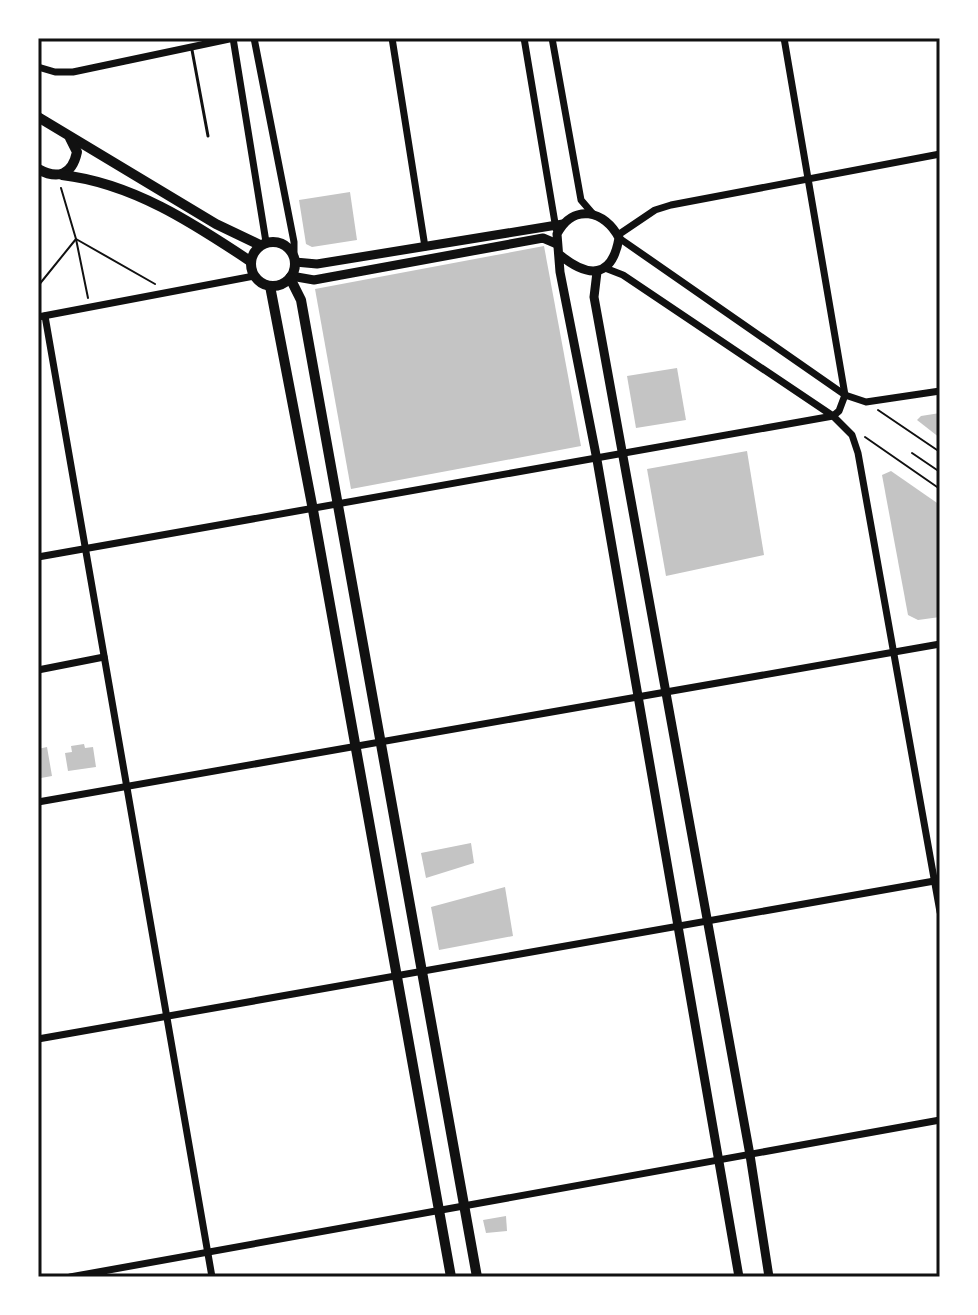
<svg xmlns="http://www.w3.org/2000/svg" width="978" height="1315" viewBox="0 0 978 1315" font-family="'PT Sans Narrow',sans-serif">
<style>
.building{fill:#c4c4c4}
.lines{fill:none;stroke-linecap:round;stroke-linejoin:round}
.path{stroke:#111;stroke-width:2}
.service{stroke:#111;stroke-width:3}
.minor{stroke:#111;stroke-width:7}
.tertiary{stroke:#111;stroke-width:9}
.secondary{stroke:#111;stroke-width:10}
.neatline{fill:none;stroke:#111;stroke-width:3}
</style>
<rect width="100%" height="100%" fill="#fff"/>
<g class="building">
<path d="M350,192L357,240L312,247L306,244L299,200Z"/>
<path d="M544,246L581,446L351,489L315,289Z"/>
<path d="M677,368L686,420L636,428L627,376Z"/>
<path d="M940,413V438L917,420L921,416Z"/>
<path d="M747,451L764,555L666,576L647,469Z"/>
<path d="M891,471L940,505V617L918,620L908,615L882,475Z"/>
<path d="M84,744L85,748L93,747L96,767L68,771L65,753L72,752L71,746Z"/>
<path d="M47,747L52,776L41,778L40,771L38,772V749Z"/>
<path d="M471,843L474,863L426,878L421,853Z"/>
<path d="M505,887L513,936L439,950L431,907Z"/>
<path d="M506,1216L507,1231L486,1233L483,1220Z"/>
</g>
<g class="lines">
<g class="path">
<path d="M61,188L76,239L88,298"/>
<path d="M38,286L76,239L155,284"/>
<path d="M878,410L940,452"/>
<path d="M865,437L940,489"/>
<path d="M912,453L940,472"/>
</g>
<path class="service" d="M192,50L208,136"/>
<g class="minor">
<path d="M233,38L266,242"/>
<path d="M254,38L294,242V258"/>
<path d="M392,38L425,247"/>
<path d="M524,38L556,229"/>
<path d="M552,38L581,200L593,214"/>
<path d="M38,67L55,72H73L234,38"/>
<path d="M618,235L655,210L671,205L940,154"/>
<path d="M619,238L845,395L866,402L940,391"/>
<path d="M605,268L623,275L833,416L852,435L858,453L940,912"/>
<path d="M45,316L212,1277"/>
<path d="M38,317L254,276"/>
<path d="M38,557L833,416L839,411L845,395L784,38"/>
<path d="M38,670L104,657"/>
<path d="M38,802L940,644"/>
<path d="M38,1039L940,880"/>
<path d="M70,1277L940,1120"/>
</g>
<g class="tertiary">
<path d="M560,255C588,278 612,279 619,238C605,210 573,203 557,234L560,272L597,460L739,1277"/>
<path d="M295,262L317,264L563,224"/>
<path d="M597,272L594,297L750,1155L769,1277"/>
<path d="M291,276L314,280L543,238L557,244"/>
</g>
<g class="secondary">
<path d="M38,117L216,224L260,245"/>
<path d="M38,169C58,180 72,175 77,152L70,138"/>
<path d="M62,175C132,183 193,223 250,261"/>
<circle cx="273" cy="264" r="22"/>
<path d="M290,278L301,300L477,1277"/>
<path d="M270,286L313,510L451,1277"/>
</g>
</g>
<rect width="978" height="1315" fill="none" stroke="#ffffff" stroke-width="80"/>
<rect x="40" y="40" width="898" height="1235" class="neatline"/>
</svg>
